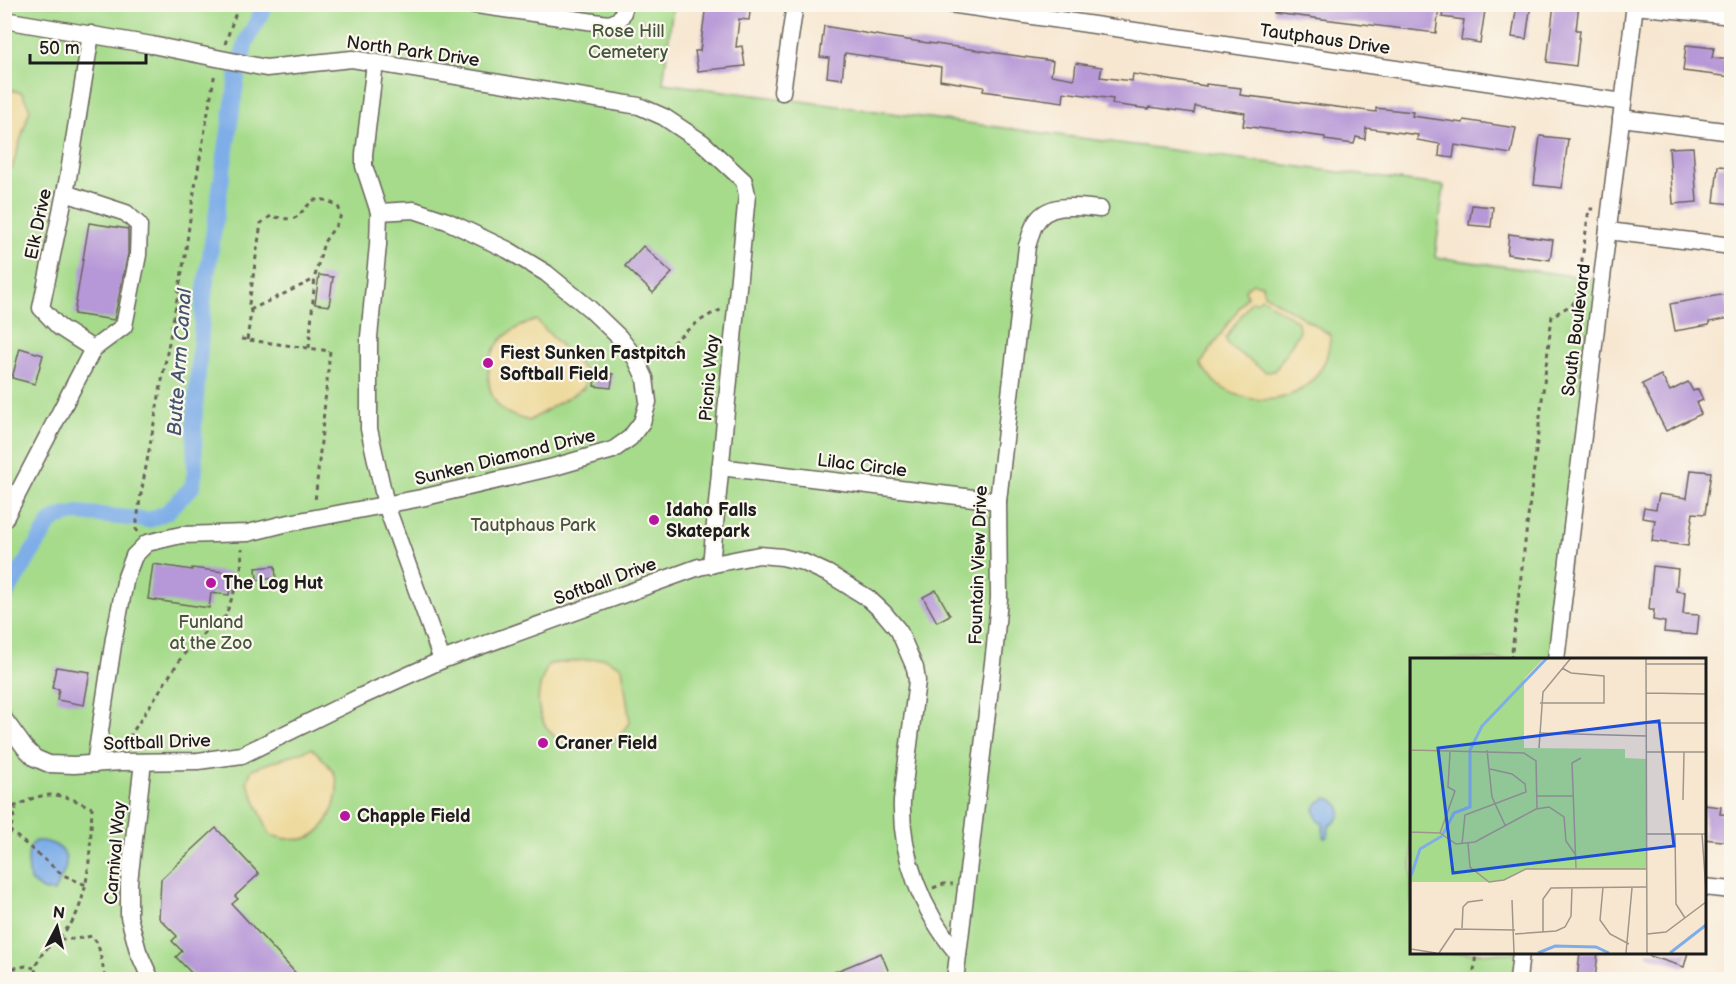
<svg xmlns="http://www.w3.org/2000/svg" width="1736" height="984" viewBox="0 0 1736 984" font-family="'Balsamiq Sans',sans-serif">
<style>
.green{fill:#a6db8b;stroke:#617c54;stroke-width:1.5}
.sand{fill:#eeda9e;stroke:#857b5d;stroke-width:1.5;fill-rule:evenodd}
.water{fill:#7eade8;stroke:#4d6482;stroke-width:1.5}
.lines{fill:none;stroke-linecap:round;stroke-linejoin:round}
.canal{stroke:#7eade8;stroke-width:16}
.building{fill:#b697d7}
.minor-casing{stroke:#69635b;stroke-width:19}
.path{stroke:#69635b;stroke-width:3;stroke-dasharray:4.5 4.5;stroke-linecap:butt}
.minor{stroke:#fff;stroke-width:16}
.poi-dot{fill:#b5179e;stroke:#fbf7ec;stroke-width:2}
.labels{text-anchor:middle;stroke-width:4.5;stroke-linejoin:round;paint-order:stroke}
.park-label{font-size:18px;fill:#45553d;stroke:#fbf7ec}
.street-label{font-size:18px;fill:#1c1c1c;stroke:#fbf7ec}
.poi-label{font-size:18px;font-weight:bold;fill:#1c1c1c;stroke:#fbf7ec;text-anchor:start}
.water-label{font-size:20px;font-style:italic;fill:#43566e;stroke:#fbf7ec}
.inset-river{fill:none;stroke:#7eade8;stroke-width:3}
.inset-road{fill:none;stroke:#9f9689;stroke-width:1.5}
.view{fill:#1d4ed8;fill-opacity:0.15;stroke:#1d4ed8;stroke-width:3}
.inset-edge{fill:none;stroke:#1c1c1c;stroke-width:3}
</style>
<rect width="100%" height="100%" fill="#fbf7ec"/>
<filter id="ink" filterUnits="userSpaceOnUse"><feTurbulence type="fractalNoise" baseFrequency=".0167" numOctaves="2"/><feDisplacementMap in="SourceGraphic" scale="12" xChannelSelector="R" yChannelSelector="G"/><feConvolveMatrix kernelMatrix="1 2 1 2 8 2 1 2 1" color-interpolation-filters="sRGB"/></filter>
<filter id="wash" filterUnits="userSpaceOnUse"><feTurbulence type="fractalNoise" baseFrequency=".008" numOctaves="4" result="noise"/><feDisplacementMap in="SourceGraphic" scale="24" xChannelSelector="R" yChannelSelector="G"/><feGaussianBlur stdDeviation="1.35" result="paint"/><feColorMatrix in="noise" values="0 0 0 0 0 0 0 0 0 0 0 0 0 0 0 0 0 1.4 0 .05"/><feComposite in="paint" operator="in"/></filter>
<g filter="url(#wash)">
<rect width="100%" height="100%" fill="#f7e7d1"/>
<path class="green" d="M5,5H673L663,83L1444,186L1435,257L1602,280L1556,660H1412V952L1521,953L1518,979L5,980Z"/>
<g class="sand">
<path d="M5,88L22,93L30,109L12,168L5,169Z"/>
<path d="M1253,283L1262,285L1264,294L1331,335C1329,347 1327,361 1320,370C1297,406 1250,407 1218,385C1211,380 1206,370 1201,363L1247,296L1245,289ZM1262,298L1298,322L1299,332L1275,371L1266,372L1228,345L1226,338L1251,301L1256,302Z"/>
<path d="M536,320L586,372L584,388L529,421C521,418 510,416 503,410C484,394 484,359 500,341C510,330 523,325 536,320Z"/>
<path d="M604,658L622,667L630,722C625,728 620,736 615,740C589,760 548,745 540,713C535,696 541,679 549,664Z"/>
<path d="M312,748C320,756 328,763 334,773C343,792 330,826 312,836C300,843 282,838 270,835L247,782L252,769Z"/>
</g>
<g class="water">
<path d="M1326,798C1344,800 1345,819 1329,826L1328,837L1324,838L1323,824L1317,820L1314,808L1319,802Z"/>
<path d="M35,841C49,840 68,847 66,864C65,874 58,883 54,892L42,890L30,881C29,868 24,850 35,841Z"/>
</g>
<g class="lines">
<path class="canal" d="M4,598L50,523L58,517L78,513L149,520L167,512L192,487L195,472L194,424L204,295L237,77L246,42L266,4"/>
</g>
<g id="blocks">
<g class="building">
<path d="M706,4H751L749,20L739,19L736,47L742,46L745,66L698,71L695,51H700Z"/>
<path d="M1274,4H1426L1439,6L1436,33L1274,13Z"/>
<path d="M1444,4H1486L1480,43L1461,40L1464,20L1442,17Z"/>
<path d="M1517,4H1531L1526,39L1512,37Z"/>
<path d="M1554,4H1579L1576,30H1580L1576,66L1547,62Z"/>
<path d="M824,26L887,37L1053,61L1051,75L1074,79L1076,63L1102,67L1100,77L1132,81L1133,74L1206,86V84L1241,88L1240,95L1376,112V108L1413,112L1412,116L1463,123L1464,120L1516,128L1511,154L1455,145L1453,158L1439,156L1440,144L1417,140L1418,135L1366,128L1365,139L1356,137L1354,144L1325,140V137L1243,126L1245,113L1195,106L1194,113L1150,107L1149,109L1112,104L1113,99L1064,92L1063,102L983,91L984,87L940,80L941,67L845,53L842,79L827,77L829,58L820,57Z"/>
<path d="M1686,45L1714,48L1712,58L1731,60V77L1683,71Z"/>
<path d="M1540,136L1568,139L1562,188L1534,185Z"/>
<path d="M1693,147L1697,202L1673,204L1669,148Z"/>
<path d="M1718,166L1731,167V204L1714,202Z"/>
<path d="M1472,205L1493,207L1491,227L1469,225Z"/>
<path d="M89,223L128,229V254L114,320L74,314Z"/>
<path d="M1509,234L1553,240L1550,260L1507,254Z"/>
<path d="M643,246L672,273L653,293L625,266Z"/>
<path d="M319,275L333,277L329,306L315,304Z"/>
<path d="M1726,294L1730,318L1709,322V325L1675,331L1670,304Z"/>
<path d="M20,348L43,355L35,384L12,378Z"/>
<path d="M596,372L613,374L611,388L594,386Z"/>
<path d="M1661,375L1670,391L1688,382L1693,391L1698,389L1703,400L1696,403L1701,414L1666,431L1642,384Z"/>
<path d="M1691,470L1711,472L1705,514L1693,513L1688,546L1652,541L1655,520L1642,518L1644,507L1656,509L1659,494L1687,498Z"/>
<path d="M153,564L192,570V568L232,573L229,595L211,593L209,608L148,599Z"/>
<path d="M275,566L276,578L257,580L256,568Z"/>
<path d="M1653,566L1678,569L1676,591L1685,592L1683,614L1699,615L1697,635L1664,632L1665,622L1653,620L1654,610H1649Z"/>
<path d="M936,590L950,615L937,622L923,597Z"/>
<path d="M56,667L90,672L84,705L57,700L59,689L52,688Z"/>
<path d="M1704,805L1721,807L1720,814L1731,815V842L1704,839Z"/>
<path d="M216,828L259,874L235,896L238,899L232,904L302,980H198L176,957L182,951L172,941L177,936L159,918L161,879Z"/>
<path d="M1580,952H1598L1595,980H1577Z"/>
<path d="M1647,952H1688L1684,967L1647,955Z"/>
<path d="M881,953L892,980H818L817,979Z"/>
</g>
</g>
</g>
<g filter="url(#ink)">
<use href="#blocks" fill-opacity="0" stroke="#69635b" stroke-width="1.5"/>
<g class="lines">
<g class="minor-casing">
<g id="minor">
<path d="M470,4L608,24C620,22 623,16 625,4"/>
<path d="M950,4L1623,102"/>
<path d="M1635,6L1732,16"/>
<path d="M4,20L152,45L266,68L352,59L615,102L639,106L664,117L703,143L744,181L747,195L711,565"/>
<path d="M375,63L364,154V166L379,212L378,245L369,337V429L386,505L442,660"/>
<path d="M782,92L795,4"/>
<path d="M1621,118L1732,132"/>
<path d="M65,193L126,213L139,225L138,255L124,326L93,349"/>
<path d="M1608,231L1732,246"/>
<path d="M720,467L998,501"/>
<path d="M4,520L93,349L59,327L41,308L68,178L91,34"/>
<path d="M1556,660L1635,4"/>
<path d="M4,719L25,748L35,758L49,764L74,765L121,762L198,761L242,755L362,696L442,660L699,567L759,555L782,557L803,562L829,574L868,598L884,613L899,631L915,668L917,681L902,800C900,857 922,911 958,954"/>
<path d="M143,762L129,882V917L138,951L151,980"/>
<path d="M95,764L114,638L126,577L134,556L147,543L181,535L248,533L284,524L421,498L554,467L613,450L630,438L642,422L648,402L645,378L636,359L619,337L590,309L546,273L508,250L447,221L414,210L379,212"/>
<path d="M1704,887L1732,890"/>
<path d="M955,980L995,646L999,598L998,501L1027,246C1030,239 1031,230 1035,224C1047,201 1079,207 1100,209"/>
<path d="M1518,980L1521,952"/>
</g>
</g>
<g class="path">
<path d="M225,44L235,15V4"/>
<path d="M250,310L315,279"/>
<path d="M241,339L330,351L315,502"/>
<path d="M247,340L251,312L249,304L261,223L271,216C303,223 293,217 314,200H325L338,206L341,214L339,221L324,242L315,276L309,348"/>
<path d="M651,359L657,356C677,340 696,319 721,310"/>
<path d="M138,532L136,529L140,499L185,256L192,204L215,72"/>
<path d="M1511,660L1552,316L1573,304L1577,296L1589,209H1597"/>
<path d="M126,746L132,733L183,655L214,623L225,617L241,573L242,549"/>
<path d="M4,806C19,808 19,804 31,799C55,790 71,798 92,808C90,843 91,884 75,917C62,942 30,951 36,980"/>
<path d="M9,830L63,875L86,885"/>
<path d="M4,853L16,808"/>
<path d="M933,888L944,884H953"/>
<path d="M60,939H75L92,936L98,944L106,980"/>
<path d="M4,970L26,966L34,968"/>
<path d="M1473,980L1476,952"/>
</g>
<use href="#minor" class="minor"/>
</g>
</g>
<g class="poi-dot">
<circle cx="488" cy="363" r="6"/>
<circle cx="654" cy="520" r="6"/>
<circle cx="211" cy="583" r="6"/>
<circle cx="543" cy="743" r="6"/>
<circle cx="345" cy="816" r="6"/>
</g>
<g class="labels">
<g class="park-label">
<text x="628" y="37">Rose Hill<tspan x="628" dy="21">Cemetery</tspan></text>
<text x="533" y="531">Tautphaus Park</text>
<text x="211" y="628">Funland<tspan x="211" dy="21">at the Zoo</tspan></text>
</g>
<g class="street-label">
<text transform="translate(1325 39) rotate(8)" y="6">Tautphaus Drive</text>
<text transform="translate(413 51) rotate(8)" y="6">North Park Drive</text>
<text transform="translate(38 224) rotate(-78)" y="6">Elk Drive</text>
<text transform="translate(1576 330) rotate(-83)" y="6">South Boulevard</text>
<text transform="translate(709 378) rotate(-85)" y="6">Picnic Way</text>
<text transform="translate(505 457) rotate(-14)" y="6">Sunken Diamond Drive</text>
<text transform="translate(862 465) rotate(7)" y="6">Lilac Circle</text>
<text transform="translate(978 565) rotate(-88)" y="6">Fountain View Drive</text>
<text transform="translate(605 581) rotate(-20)" y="6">Softball Drive</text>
<text transform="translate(157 742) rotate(-2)" y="6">Softball Drive</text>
<text transform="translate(115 853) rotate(-85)" y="6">Carnival Way</text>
</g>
<g class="poi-label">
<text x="500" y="359">Fiest Sunken Fastpitch<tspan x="500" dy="21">Softball Field</tspan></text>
<text x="666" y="516">Idaho Falls<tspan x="666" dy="21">Skatepark</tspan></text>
<text x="223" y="589">The Log Hut</text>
<text x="555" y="749">Craner Field</text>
<text x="357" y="822">Chapple Field</text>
</g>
<g class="water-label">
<text transform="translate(179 362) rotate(-86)" y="7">Butte Arm Canal</text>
</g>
</g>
<g transform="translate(1410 658)">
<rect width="296" height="296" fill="#f7e7d1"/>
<path d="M0,0H134L114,21V90L215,91V100L236,101V211H116L94,222L79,224H1Z" fill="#a6db8b"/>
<path class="inset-river" d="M1,218L10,191L32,178L44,155L60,149V92L72,68L137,0M128,295L145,288L186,289L199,295M260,295L296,267"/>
<path class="inset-road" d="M1,0V295M236,0L237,295M236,6H296M236,35L296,36M130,45H194V18L161,15L152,10M236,65H296M129,75L236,78M129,90L133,34L161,0M1,92L114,95L126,103L127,151M77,92L82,139L95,167M236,94H296M127,138H163M273,142L274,94M1,174L30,175L46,186L65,184L126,151L139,149L154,159L156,183L165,196M30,175L45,133L38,129L40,94M236,176H296M265,176L266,246L275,260M292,176L296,233M58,185L60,209L79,224L94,222L116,211H236M52,186L55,157L116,134L115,126L102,116L80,111M166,210L162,105L171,100M193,229L190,262L200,276L219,286M102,242L104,295M52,270L53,249L58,244L73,242M133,274V241L141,230L236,229M105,276L146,273L155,269L161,258L162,229M237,276L256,274L296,244M1,291L26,295M29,295L45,271L105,272M216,295L222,230"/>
<path class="view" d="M249,63L264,188L43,215L28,90Z"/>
<rect width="296" height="296" class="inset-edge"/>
</g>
<rect width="1736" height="984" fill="none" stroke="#fbf7ec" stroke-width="24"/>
<g transform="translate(57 927) rotate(7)" stroke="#fbf7ec" stroke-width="4.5" paint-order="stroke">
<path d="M0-4.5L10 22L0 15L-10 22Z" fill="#1c1c1c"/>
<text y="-9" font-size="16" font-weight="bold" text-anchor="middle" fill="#1c1c1c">N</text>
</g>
<path d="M30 54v9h116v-9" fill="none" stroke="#1c1c1c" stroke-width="3"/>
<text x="39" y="54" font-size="18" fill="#1c1c1c" stroke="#fbf7ec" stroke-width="4.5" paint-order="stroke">50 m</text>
</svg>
